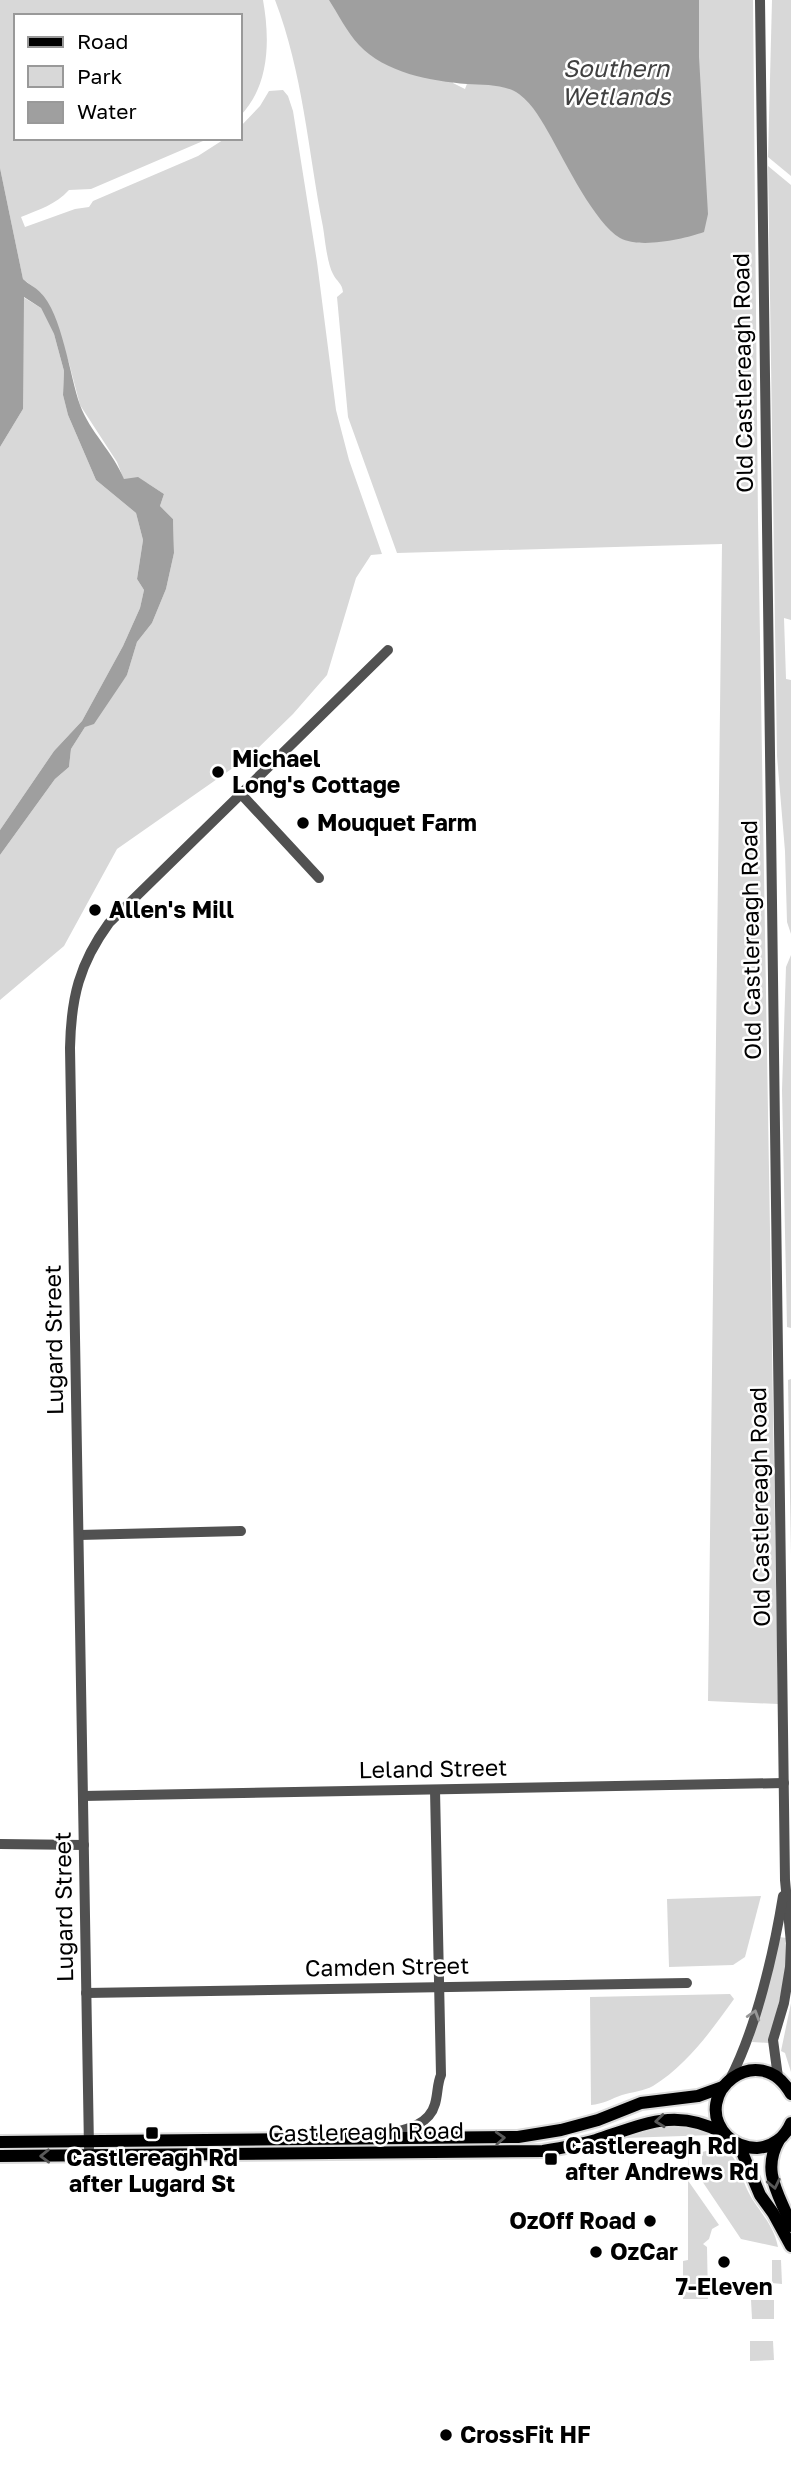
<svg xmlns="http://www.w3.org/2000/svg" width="791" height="2474" viewBox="0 0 791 2474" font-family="'Golos Text',sans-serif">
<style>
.green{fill:#d8d8d8}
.water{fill:#9f9f9f}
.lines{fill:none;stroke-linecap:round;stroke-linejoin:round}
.major-casing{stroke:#dbdbdb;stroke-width:16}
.minor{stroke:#515151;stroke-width:10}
.major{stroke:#000;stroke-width:12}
.oneway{stroke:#979797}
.oneway2{stroke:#595959}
.poi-dot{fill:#000;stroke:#fff;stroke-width:2.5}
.labels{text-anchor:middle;stroke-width:5;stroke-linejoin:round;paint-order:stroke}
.street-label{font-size:23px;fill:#000;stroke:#fff}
.poi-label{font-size:23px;font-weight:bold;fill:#000;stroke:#fff;text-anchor:start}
.water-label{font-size:24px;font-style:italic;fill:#404040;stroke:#fff}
</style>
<rect width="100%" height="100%" fill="#fff"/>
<g class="green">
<path d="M0,0H263C270,39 270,86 240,116V16H16V138H210L91,189L69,190C55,205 40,209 21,217L25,227L75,209L89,207L93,201L198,156L226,138H240V127L260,106L269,91L283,90L288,96L293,111L317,262L336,410L349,460L382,554L371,555L356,578L327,675L293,714L250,756L117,849L64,946L0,1000V855L55,779L69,767L71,749L85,727L127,675L137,642L152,623L166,589L174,553L173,519L160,506L164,494L147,483L124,480L117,462L80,405L69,363L48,306L41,293L23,279L0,168Z"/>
<path d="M275,0H473L453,83L465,89L473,68L699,57V33L683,0H753L758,519L778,1704L708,1701L722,544L397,553L348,417L337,297L343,292C342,283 337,282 333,274C327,263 325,239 323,227C308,150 303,73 275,0Z"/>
<path d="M772,0H791V176L768,157Z"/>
<path d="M768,166L791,185V620L784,618L786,679L791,680V934L787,922L785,851L777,756Z"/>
<path d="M23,297L41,308L54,334L64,371L63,395L68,415L96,480L136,513L143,540L137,579L144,590L140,608L123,646L82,721L54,751L0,830V447L23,409Z"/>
<path d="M791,955V1328L787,1327L782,1090L786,967Z"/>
<path d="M791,1379V1555L788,1380Z"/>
<path d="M761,1896L745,1957L733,1965L669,1967L667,1899Z"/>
<path d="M779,1937L787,1938L785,1977L769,2043L752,2042Z"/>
<path d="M730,1994L734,1999C711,2031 687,2065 653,2086C644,2091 632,2092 622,2095C611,2099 603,2104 591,2105L590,1997Z"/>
<path d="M791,2003V2072L785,2053L781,2051Z"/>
<path d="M658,2125H677L713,2135L624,2138Z"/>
<path d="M718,2148C724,2148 724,2147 728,2151C738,2161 741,2175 746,2187C756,2210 773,2221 778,2247L741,2239L702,2181V2152Z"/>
<path d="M688,2152L689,2182L719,2225L712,2229L709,2239L703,2244L707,2247L708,2299H683V2261L688,2260Z"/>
<path d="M772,2260H781L782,2284L772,2283Z"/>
<path d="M751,2300H774V2319H752Z"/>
<path d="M750,2341H773L774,2360L750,2361Z"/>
</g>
<g class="water">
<path d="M329,0H699V57L708,214L704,232C684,239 640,249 620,238C595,223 566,164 551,137C543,123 533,104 519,94C505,84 484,85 467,84C431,81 385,73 359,45C347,32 338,14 329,0Z"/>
<path d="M0,168L23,279C28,284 35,287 40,292C62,313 70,377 80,405C90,432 113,452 124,479L138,477L164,494L160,506L173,519L174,553L166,589L152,623L137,642L127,675L94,724L85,727L71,749L69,767L55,779L0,855V830L54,751L82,721L123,646L140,608L144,590L137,579L143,540L136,513L96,480L68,415L63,395L64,371L54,334L41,308L24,297L23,409L0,447Z"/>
</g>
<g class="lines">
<g class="major-casing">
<g id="major">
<path d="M791,2094C760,2037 688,2094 727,2136C735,2144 746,2148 757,2148C773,2147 785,2137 791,2123"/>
<path d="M779,2140C760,2173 781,2196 791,2226"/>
<path d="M0,2142L518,2137L561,2130L598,2120L641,2103L698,2096L723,2087"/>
<path d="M739,2145L760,2195L773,2213L791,2246"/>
<path d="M0,2156L543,2151C561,2148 579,2145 596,2140C645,2124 676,2107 725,2134"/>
</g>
</g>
<g class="minor">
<path d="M760,0L785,1880L791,1943L790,1967L784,2003L773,2040L778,2077"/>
<path d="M242,795L319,878"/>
<path d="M79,1535L241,1531"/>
<path d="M83,1796L784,1783"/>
<path d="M0,1844L84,1845"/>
<path d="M86,1993L687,1983"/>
<path d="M730,2079C756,2029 774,1952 783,1896"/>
<path d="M384,2135C404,2130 429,2126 435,2104C438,2094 437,2084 441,2075L435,1790"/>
<path d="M89,2148L70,1048C71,998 79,964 109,923L388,650"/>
</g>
<use href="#major" class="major"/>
</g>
<defs><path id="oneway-chevron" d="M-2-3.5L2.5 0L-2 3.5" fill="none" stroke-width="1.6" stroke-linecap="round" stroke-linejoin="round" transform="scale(1.75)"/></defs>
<use class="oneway" href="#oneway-chevron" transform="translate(754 2015) rotate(-73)"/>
<g class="oneway2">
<use href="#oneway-chevron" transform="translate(660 2121) rotate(174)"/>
<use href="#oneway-chevron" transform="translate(500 2138) rotate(-3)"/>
<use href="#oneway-chevron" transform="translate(45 2156) rotate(179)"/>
<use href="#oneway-chevron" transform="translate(774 2184) rotate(78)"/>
</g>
<g class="poi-dot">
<circle cx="218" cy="772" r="7"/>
<circle cx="303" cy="823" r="7"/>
<circle cx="95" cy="910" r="7"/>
<rect x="145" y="2126" width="14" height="14" rx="3.5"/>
<rect x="544" y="2152" width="14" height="14" rx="3.5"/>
<circle cx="650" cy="2221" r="7"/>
<circle cx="596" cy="2252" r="7"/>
<circle cx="724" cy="2262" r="7"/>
<circle cx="446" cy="2435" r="7"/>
</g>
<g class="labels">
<g class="street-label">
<text transform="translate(743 373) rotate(-91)" y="8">Old Castlereagh Road</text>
<text transform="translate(751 940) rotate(-91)" y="8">Old Castlereagh Road</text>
<text transform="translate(54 1340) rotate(-91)" y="8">Lugard Street</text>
<text transform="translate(760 1507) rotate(-91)" y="8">Old Castlereagh Road</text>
<text transform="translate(433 1769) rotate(-1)" y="8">Leland Street</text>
<text transform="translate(64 1907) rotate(-91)" y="8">Lugard Street</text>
<text transform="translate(387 1967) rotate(-1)" y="8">Camden Street</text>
<text transform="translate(366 2132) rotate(-1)" y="8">Castlereagh Road</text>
</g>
<g class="poi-label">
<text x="232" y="767">Michael<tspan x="232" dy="26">Long's Cottage</tspan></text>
<text x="317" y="831">Mouquet Farm</text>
<text x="109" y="918">Allen's Mill</text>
<text x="565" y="2154">Castlereagh Rd<tspan x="565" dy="26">after Andrews Rd</tspan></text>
<text x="152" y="2166" text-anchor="middle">Castlereagh Rd<tspan x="152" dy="26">after Lugard St</tspan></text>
<text x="636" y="2229" text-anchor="end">OzOff Road</text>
<text x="610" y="2260">OzCar</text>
<text x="724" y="2295" text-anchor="middle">7-Eleven</text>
<text x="460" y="2443">CrossFit HF</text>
</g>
<g class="water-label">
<text x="616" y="77">Southern<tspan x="616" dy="28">Wetlands</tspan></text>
</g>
</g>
<rect x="14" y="14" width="228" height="126" fill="#ffffff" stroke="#999999" stroke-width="2"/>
<rect x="28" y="37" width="35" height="10" fill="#000000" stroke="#999999" stroke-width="2"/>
<text x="77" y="49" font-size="21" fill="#000000">Road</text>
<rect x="28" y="66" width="35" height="21" fill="#d8d8d8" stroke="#999999" stroke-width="2"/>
<text x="77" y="84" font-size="21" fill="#000000">Park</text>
<rect x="28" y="102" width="35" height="21" fill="#9f9f9f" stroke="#999999" stroke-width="2"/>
<text x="77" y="119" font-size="21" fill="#000000">Water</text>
</svg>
